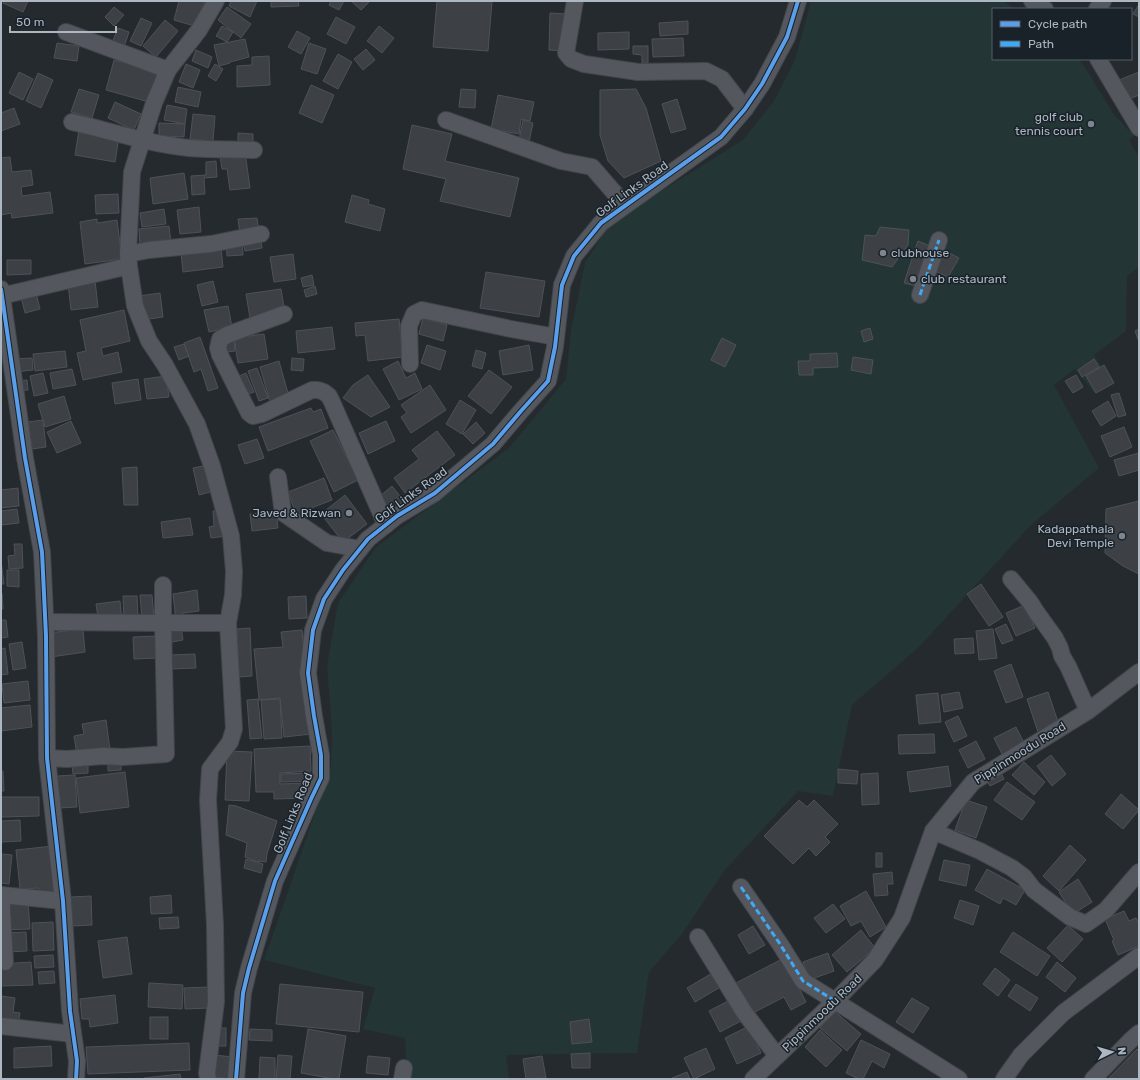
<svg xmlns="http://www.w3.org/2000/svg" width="1140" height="1080" viewBox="0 0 1140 1080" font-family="Rubik,sans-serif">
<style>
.green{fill:#233535}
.building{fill:#3d4146;stroke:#4c5258}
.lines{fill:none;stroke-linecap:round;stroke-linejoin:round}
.minor-casing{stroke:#42464a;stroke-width:18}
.minor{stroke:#54585e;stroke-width:16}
.quiet{stroke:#3fa9f5;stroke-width:3;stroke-dasharray:6 3;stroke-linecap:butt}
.cycleway-casing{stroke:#192129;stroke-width:6}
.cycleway{stroke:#5a9eea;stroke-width:4}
.poi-dot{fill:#7d868f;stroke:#192129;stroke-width:1.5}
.labels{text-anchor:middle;stroke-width:3;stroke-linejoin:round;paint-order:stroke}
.poi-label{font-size:12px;fill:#adb7c2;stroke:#192129;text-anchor:end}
.street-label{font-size:12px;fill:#adb7c2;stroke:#192129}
</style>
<rect width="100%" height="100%" fill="#252a2f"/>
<path class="green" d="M811,1H1003L1016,9H993V59H1079L1086,69L1113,113L1134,136L1129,140L1139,157V267L1127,276L1126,331L1094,355L1109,378L1094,393L1075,369L1054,385L1099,468L1031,525L919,647L852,705L833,796L798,791L725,870L682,934L649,972L637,1053L506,1055L509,1079H407L405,1038L363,1029L375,988L264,960L331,767L332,730L327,665L338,603L376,547L509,448L566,379L571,331L585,263L610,223L743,140L774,101L795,60Z"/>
<g class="building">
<path d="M4,1H28L23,12L3,3Z"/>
<path d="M179,1H205L198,27L174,20Z"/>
<path d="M231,1H257L250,17L229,6Z"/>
<path d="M271,1H298L299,6L271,7Z"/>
<path d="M331,1H344L339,10L329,5Z"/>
<path d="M351,1H370L361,10Z"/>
<path d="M437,1H492L488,51L433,47Z"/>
<path d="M1139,4V17L1133,14Z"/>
<path d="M114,7L124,15L114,26L105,17Z"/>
<path d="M227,7L251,24L241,38L218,20Z"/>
<path d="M550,13L567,14L566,51L549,50Z"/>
<path d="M336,17L355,27L346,44L327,34Z"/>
<path d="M141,18L152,23L141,46L130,41Z"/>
<path d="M165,20L178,31L156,57L143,46Z"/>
<path d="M688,21V34L660,36L659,23Z"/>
<path d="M222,26L233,32L227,42L216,36Z"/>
<path d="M379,26L394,38L382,53L367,41Z"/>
<path d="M118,28L129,32L124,47L112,43Z"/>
<path d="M297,31L310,38L301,54L288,47Z"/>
<path d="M629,32V49L598,50V33Z"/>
<path d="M683,38L684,56L653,57L652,39Z"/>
<path d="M245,39L249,57L230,62V63L219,66L214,45Z"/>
<path d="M57,43L79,46L77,61L54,58Z"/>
<path d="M309,43L326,49L317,74L301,69Z"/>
<path d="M633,46H648V63H642V55L633,54Z"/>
<path d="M366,49L375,60L363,70L354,59Z"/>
<path d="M196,50L212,57L208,68L192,61Z"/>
<path d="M338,54L352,62L338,89L323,81Z"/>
<path d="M269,56L270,85L237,87V66L252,65V57Z"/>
<path d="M114,60L158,72L149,102L106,90Z"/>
<path d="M186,64L200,70L193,88L179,82Z"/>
<path d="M215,64L223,69L216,81L208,76Z"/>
<path d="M19,72L33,79L23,100L9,93Z"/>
<path d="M1139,72V95L1127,100L1119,80Z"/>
<path d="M38,73L53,80L41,108L26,101Z"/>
<path d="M311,85L334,95L322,123L299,113Z"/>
<path d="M178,87L201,92L198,107L175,102Z"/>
<path d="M79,89L99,95L92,118L71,112Z"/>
<path d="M461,89L476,90L475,108L459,107Z"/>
<path d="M636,89L646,108L661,161L624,178L608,161L600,135V90Z"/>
<path d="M498,95L534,102L530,121L521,119L519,134L491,129Z"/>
<path d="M677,99L686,129L671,133L662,104Z"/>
<path d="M115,102L141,114L134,130L108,118Z"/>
<path d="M167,105L187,109L185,124L164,120Z"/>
<path d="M14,108L20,124L1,131V113Z"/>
<path d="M193,114L215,116L213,141L190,139Z"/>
<path d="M523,120L533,123L529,142L519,140Z"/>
<path d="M159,123L185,124L184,137L159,136Z"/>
<path d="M412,125L452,134L445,161L519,178L510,217L440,201L446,179L403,169Z"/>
<path d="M79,130L119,137L115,162L75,155Z"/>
<path d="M238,133L253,134V145H238Z"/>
<path d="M245,152L250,188L230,190L227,169H222L220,156Z"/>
<path d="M10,157L12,172L31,170L33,185L21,187L22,196L50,192L53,213L12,218L11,213L1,215V158Z"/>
<path d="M216,161L217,177L204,178L205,194L192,195L191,176L206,175V162Z"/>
<path d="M184,173L188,199L153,204L150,178Z"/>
<path d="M118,194L119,213L96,214L95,195Z"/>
<path d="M352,195L369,200L368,204L385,209L380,231L345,222Z"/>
<path d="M199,207L201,232L180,234L177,210Z"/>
<path d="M164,209L166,224L142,227L140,213Z"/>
<path d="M257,218L259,232L240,234L238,219Z"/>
<path d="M97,219V223L117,220L122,259L85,264L80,222Z"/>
<path d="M169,226L171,243L140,246L139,229Z"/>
<path d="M880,227L909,230L908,245L892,267L862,260L865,235L876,236Z"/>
<path d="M260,237L262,248L245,251L243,240Z"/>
<path d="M242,241L243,255L227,256L226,242Z"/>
<path d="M918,241L930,246L917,286L904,283Z"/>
<path d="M221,248L223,267L183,272L181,253Z"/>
<path d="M940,248L959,258L948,277L933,270Z"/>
<path d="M293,254L296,279L274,282L270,257Z"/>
<path d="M7,260H31V274L7,275Z"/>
<path d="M486,272L545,281L539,317L480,308Z"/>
<path d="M312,275L314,285L303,287L301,278Z"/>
<path d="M95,280L98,307L71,310L68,284Z"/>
<path d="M213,281L218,302L202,306L197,285Z"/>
<path d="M315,286L317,294L306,297L304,290Z"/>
<path d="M281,289L285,313L250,318L246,294Z"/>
<path d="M36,293L40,309L25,313L21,297Z"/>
<path d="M160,293L163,317L142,320L139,296Z"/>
<path d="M228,306L232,327L209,332L204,310Z"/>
<path d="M124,310L130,341L101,348L103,356L118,352L122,372L83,380L77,353L86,351L80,320Z"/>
<path d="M423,318L447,325L443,341L419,334Z"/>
<path d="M399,319L403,357L368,361L365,335L356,336L355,323Z"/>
<path d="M332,327L335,349L298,353L296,331Z"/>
<path d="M870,328L873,339L864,342L861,331Z"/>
<path d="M1139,329V342L1135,331Z"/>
<path d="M264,334L268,359L238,363L234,338Z"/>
<path d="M200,337L218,388L208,391L201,369L194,372L184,343Z"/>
<path d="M722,338L736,345L725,367L711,360Z"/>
<path d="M234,339L235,351L220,353L218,341Z"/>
<path d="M184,344L189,356L179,360L174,347Z"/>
<path d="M427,345L446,351L440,370L421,363Z"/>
<path d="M529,345L533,370L503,375L499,351Z"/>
<path d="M476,350L486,353L482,369L472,366Z"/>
<path d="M65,351L67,367L35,371L33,354Z"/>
<path d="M837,353L838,367L813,368V375H799L798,361H810V354Z"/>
<path d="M853,357L873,360L871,374L851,370Z"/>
<path d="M32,358L33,370L14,372L13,359Z"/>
<path d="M292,358L304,359L303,371L291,370Z"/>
<path d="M1094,359L1099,367L1082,377L1078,370Z"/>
<path d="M279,361L289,397L270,402L260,367Z"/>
<path d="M398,361L406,378L415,373L422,389L399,400L383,369Z"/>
<path d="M1104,365L1114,383L1096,393L1086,376Z"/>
<path d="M257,368L268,398L259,401L248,371Z"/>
<path d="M72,369L76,385L53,389L50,373Z"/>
<path d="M489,370L512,387L491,414L468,396Z"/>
<path d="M43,373L48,393L34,396L30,376Z"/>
<path d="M246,373L254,392L242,396L235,378Z"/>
<path d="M368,375L390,407L371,417L343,398L353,385Z"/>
<path d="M1076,375L1083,387L1073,393L1065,381Z"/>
<path d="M166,376L169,397L147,399L144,379Z"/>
<path d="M138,379L141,400L115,404L112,383Z"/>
<path d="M27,380L28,390L17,391L16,381Z"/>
<path d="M430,385L446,410L411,433L401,417L407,413L401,405Z"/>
<path d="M1119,393L1126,415L1118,417L1111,395Z"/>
<path d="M64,396L71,419L45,427L38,404Z"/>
<path d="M460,400L476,410L462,434L446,424Z"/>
<path d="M1108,401L1116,416L1101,426L1092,411Z"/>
<path d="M311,408L313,412L321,409L328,428L268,451L259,427Z"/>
<path d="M43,420L46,447L32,449L28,422Z"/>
<path d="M71,421L81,443L57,453L47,432Z"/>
<path d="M386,421L395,441L368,454L359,433Z"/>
<path d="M476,422L485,433L473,444L463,434Z"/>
<path d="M1124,427L1132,447L1110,457L1101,436Z"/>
<path d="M333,430L358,480L334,492L310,441Z"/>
<path d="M437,431L455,455L405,493L394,478L419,459L412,450Z"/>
<path d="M257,439L264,458L245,464L238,445Z"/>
<path d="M1139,453V470L1119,476L1114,460Z"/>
<path d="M208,465L214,491L199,495L193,468Z"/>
<path d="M137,467L138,505H124L122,468Z"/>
<path d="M324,478L332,500L296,514L288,492Z"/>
<path d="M392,486L404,501L382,518L379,514L388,508L379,497Z"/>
<path d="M18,488L19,506L1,508V490Z"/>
<path d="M345,495L367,524L343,542L321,514Z"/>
<path d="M1139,501V574L1123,566L1105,553L1106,509Z"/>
<path d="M17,509L19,523L1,525V511Z"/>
<path d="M224,510L227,536L211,538L209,527L214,526L213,511Z"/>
<path d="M276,511L278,528L252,531L250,514Z"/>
<path d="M190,518L193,535L163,538L161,522Z"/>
<path d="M14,544H22L23,568L9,569L8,556L15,555Z"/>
<path d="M1,561L4,584H1Z"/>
<path d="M7,570H19V587L7,586Z"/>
<path d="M981,584L1003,617L989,626L967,594Z"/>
<path d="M197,590L199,611L183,613V620L176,621L173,594Z"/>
<path d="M1,593H2L3,609H1Z"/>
<path d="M140,595H152L154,619L142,620Z"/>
<path d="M123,596H137L138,619L124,620Z"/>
<path d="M306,596L307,618L289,619L288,597Z"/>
<path d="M120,601L122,621L99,624L96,604Z"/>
<path d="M1025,605L1035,628L1016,636L1006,613Z"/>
<path d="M1,620H6L8,637L1,638Z"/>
<path d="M1006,624L1013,640L1002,644L995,629Z"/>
<path d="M181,627L183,640L172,642L170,629Z"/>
<path d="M250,628L252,676L239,677L237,629Z"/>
<path d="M83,629L85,652L51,657L48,633Z"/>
<path d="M993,629L997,658L979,660L976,631Z"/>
<path d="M302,630L312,734L284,737L280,698L258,700L262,738L250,739L247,700L259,699L254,649L283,647L281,632Z"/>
<path d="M158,636V658L134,659L133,637Z"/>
<path d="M973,638L974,653L955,654L954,639Z"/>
<path d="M22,642L26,668L13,670L9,644Z"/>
<path d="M5,648L8,674L1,675V649Z"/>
<path d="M195,654L196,668L171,669V655Z"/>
<path d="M1011,664L1023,697L1006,703L994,671Z"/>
<path d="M28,681L30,700L4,703L2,684Z"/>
<path d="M959,692L963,708L944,712L941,695Z"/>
<path d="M1048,692L1060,728L1039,735L1027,699Z"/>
<path d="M938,693L941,722L919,724L916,695Z"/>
<path d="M280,699L282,738L264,739L261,700Z"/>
<path d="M30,705L32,727L1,731V708Z"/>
<path d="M958,716L967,736L954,742L945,722Z"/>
<path d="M106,720L110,750L77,755L74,736L84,734L82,724Z"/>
<path d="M1016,727L1024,743L1002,754L994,738Z"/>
<path d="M934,734L935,753L899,754L898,735Z"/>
<path d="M976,741L985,759L968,768L959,750Z"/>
<path d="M310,746L311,771L280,773V784L307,783L308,798L274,799V792H256L254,749Z"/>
<path d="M227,751L252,752L249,801L225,800Z"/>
<path d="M1051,755L1066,774L1052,786L1037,766Z"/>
<path d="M121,762V770L108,771V763Z"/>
<path d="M1024,762L1045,782L1034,795L1012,775Z"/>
<path d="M88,763V773L73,774L72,764Z"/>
<path d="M948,766L951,786L910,792L907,772Z"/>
<path d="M838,769L858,771L857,784L838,783Z"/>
<path d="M1,771H3L4,791H1Z"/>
<path d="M1000,771L1004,779L990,786L986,779Z"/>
<path d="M125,772L129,807L80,813L76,778Z"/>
<path d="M311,773L312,781L281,782V774Z"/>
<path d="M878,773L879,804L862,805L861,774Z"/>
<path d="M75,775L77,807L59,808L57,776Z"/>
<path d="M1007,782L1035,802L1022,820L994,800Z"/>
<path d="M1121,794L1139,810L1123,829L1105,814Z"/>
<path d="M1,797H39V816L1,817Z"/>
<path d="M799,800L807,807L814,800L838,824L825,837L830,842L816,856L809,848L793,864L764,836Z"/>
<path d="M966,800L987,807L976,838L955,830Z"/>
<path d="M229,805L236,806L277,821L267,854L266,862L256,861L245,857L247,843L226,835Z"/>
<path d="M20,820L21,841L1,842V821Z"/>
<path d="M1070,845L1086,860L1059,891L1043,876Z"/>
<path d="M53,846L57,894L39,895L38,888L20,889L16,850Z"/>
<rect x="876" y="853" width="6" height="14"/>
<path d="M1,854L12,855L9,884L1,883Z"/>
<path d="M246,859L263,864L261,873L244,868Z"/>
<path d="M944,860L970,865L966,886L939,880Z"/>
<path d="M987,869L1025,890L1016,905L1003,898L1000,904L975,890Z"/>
<path d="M892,872L893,884H887L888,895L875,896L873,874Z"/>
<path d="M1078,879L1092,902L1073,914L1059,892Z"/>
<path d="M866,891L886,927L870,937L861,921L851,926L840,906Z"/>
<path d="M171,895L172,913L151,914L150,897Z"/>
<path d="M91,896L92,925L72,926L71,897Z"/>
<path d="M960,900L979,906L973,925L954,918Z"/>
<path d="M28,901L30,929L4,930L2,903Z"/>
<path d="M833,904L845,919L826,933L814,918Z"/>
<path d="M1124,911L1129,921L1136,918L1139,924V946L1118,955L1112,941L1114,940L1105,919Z"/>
<path d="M178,917L179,928L160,929L159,918Z"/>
<path d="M53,922L54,950L33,951L32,923Z"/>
<path d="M1068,925L1083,939L1062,962L1047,948Z"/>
<path d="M753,926L765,945L749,954L738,935Z"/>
<path d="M861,930L875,948L847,972L832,955Z"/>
<path d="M26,932L27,951L7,952L6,933Z"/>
<path d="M1013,932L1050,956L1037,976L1000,952Z"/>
<path d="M127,937L132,974L103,978L98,941Z"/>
<path d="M828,953L834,971L809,980L803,962Z"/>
<path d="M53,955L54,967L35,968L34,956Z"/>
<path d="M784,958L806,1002L791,1010L784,997L749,1015L734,984Z"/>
<path d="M31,962L33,985L1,986V964Z"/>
<path d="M1057,962L1076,978L1065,992L1046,977Z"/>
<path d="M995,968L1010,980L998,996L983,984Z"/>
<path d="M54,971L55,983L39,984L38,972Z"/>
<path d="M714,972L722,986L695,1002L687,988Z"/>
<path d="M149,983L183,985L182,1009L148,1007Z"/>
<path d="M280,984L363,992L359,1032L276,1024Z"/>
<path d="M1016,984L1038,998L1030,1011L1008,996Z"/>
<path d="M209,987V1008L185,1009L184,988Z"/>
<path d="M115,995L118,1023L90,1027L89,1019H82L80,999Z"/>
<path d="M1,996L15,998L13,1012L20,1013L18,1025L1,1023Z"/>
<path d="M912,998L929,1008L913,1033L896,1022Z"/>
<path d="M730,1000L741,1021L720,1032L709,1011Z"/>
<path d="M834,1011L861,1034L847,1051L820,1028Z"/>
<rect x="150" y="1017" width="18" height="22"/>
<path d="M589,1019L592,1042L572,1044L570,1022Z"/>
<path d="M749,1026L761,1053L737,1064L725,1038Z"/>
<rect x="216" y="1028" width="10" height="18"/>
<path d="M250,1029L272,1030V1041L249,1040Z"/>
<path d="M308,1029L346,1036L339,1079H334L301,1073Z"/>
<path d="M820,1030L842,1050L826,1067L805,1047Z"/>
<path d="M861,1040L890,1054L884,1068L872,1061L863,1079H859L846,1073Z"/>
<path d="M189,1043L190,1070L88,1074L86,1047Z"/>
<path d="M51,1046L52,1066L14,1068V1048Z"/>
<path d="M706,1048L715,1069L694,1079L684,1058Z"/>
<path d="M1137,1049L1139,1051V1079H1108Z"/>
<path d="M590,1053V1068H572L571,1054Z"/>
<path d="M214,1055L233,1057L231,1079L211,1077Z"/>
<path d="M278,1055L292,1056L290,1079H276Z"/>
<path d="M368,1056L390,1058L388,1075L366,1073Z"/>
<path d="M542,1056L546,1078L526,1079L523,1059Z"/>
<path d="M260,1057L275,1058V1079H259Z"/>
<path d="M687,1072L690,1079H672V1078Z"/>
<path d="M180,1074L181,1079H144V1078Z"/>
</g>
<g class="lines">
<g class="minor-casing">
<g id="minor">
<path d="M575,1L566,53L571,59L584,64L638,72L706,71L722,79L745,109"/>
<path d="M1032,1L1045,9"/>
<path d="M1097,9L1103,1"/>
<path d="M66,32L168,70"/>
<path d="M1098,59L1139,128"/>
<path d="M446,120L561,161L592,167L625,205"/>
<path d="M72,122C111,131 149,144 189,148C211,150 233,149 254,150"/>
<path d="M128,254L149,250L211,244L261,234"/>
<path d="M1,289L25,458L42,552L46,636L47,758L63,901L70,1011L77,1061L76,1079"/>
<path d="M920,295L939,240"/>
<path d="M1,296L129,266"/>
<path d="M284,314L227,335L220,339L218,348L220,355L249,413L253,416L262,414L312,390H318L324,392L329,396L332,402L386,525"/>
<path d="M410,364L409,326L414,314L422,310L511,329L556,337"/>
<path d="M278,477L283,513L327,543L360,549"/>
<path d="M1011,579L1030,602L1037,613L1055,638L1060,648L1062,656L1068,666L1088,711"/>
<path d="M46,622L163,623V585"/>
<path d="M47,758L67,759L103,756L123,757L166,754L163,623H228"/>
<path d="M933,831L980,851L1012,868L1024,877L1034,890L1070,917L1086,924L1106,910L1139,872"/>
<path d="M741,887L780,944L803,981L959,1079"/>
<path d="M1,895L63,901"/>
<path d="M2,895V911L5,962"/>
<path d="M698,937L744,1012L777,1056"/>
<path d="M1,1026L73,1034"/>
<path d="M208,1079L207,1073L216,1002L215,925L208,800L210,769L230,742L234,729L228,623L233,595L234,571L231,536L212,466L197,424L165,365L149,341L135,306L129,266L128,254L132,172L154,103L168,70L199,30L216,1"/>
<path d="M236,1079L243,993L249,968L275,881L311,799L321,778V755L314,716L308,673L313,630L324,599L343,570L368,539L397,516L435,493L493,444L521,411L548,381L555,347L562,285L574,256L601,223L721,137L745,109L762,84L787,37L798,1"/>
<path d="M402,1079L404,1068"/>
<path d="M753,1079L835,1001L875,960L902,918L933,831L973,782L1088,711L1139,672"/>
<path d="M1004,1079L1021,1055L1063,1013L1139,956"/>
<path d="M1093,1079L1130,1041L1139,1033"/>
</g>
</g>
<use href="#minor" class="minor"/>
<g class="quiet">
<path d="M920,295L939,240"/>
<path d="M741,887L780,944L803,981L835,1001"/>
</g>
<g class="cycleway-casing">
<g id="cycleway">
<path d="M1,289L25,458L42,552L46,636L47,758L63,901L70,1011L77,1061L76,1079"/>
<path d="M236,1079L243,993L249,968L275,881L311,799L321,778V755L314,716L308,673L313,630L324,599L343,570L368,539L397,516L435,493L493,444L521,411L548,381L555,347L562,285L574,256L601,223L721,137L745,109L762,84L787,37L798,1"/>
</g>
</g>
<use href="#cycleway" class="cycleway"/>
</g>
<g class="poi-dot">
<circle cx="1091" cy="124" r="4"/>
<circle cx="883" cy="253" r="4"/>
<circle cx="913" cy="279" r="4"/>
<circle cx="349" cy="513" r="4"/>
<circle cx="1122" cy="536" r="4"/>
</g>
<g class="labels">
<g class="poi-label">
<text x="1083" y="121">golf club<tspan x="1083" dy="14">tennis court</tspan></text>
<text x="891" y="257" text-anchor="start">clubhouse</text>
<text x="921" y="283" text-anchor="start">club restaurant</text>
<text x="341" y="517">Javed &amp; Rizwan</text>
<text x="1114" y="533">Kadappathala<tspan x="1114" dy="14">Devi Temple</tspan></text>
</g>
<g class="street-label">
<text transform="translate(632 189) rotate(-36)" y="4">Golf Links Road</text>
<text transform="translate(411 495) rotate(-36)" y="4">Golf Links Road</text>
<text transform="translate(1020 753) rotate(-32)" y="4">Pippinmoodu Road</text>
<text transform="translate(293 813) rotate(-68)" y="4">Golf Links Road</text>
<text transform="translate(822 1013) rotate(-44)" y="4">Pippinmoodu Road</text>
</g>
</g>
<rect width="1140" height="1080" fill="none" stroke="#adb7c2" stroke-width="4"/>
<rect x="992" y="8" width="140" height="52" fill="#192129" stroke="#545d66"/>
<rect x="1000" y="21" width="20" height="6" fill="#5a9eea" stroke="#545d66"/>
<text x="1028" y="28" font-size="12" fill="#adb7c2">Cycle path</text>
<rect x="1000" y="41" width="20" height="6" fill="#3fa9f5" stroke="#545d66"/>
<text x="1028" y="48" font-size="12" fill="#adb7c2">Path</text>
<g transform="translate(1112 1052) rotate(85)" stroke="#192129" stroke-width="3" paint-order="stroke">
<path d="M0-3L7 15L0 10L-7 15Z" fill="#adb7c2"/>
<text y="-6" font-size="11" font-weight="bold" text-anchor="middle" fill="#adb7c2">N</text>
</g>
<path d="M10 26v6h106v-6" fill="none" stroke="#adb7c2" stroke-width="2"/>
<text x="16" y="26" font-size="12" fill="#adb7c2" stroke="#192129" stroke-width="3" paint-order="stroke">50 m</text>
</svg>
